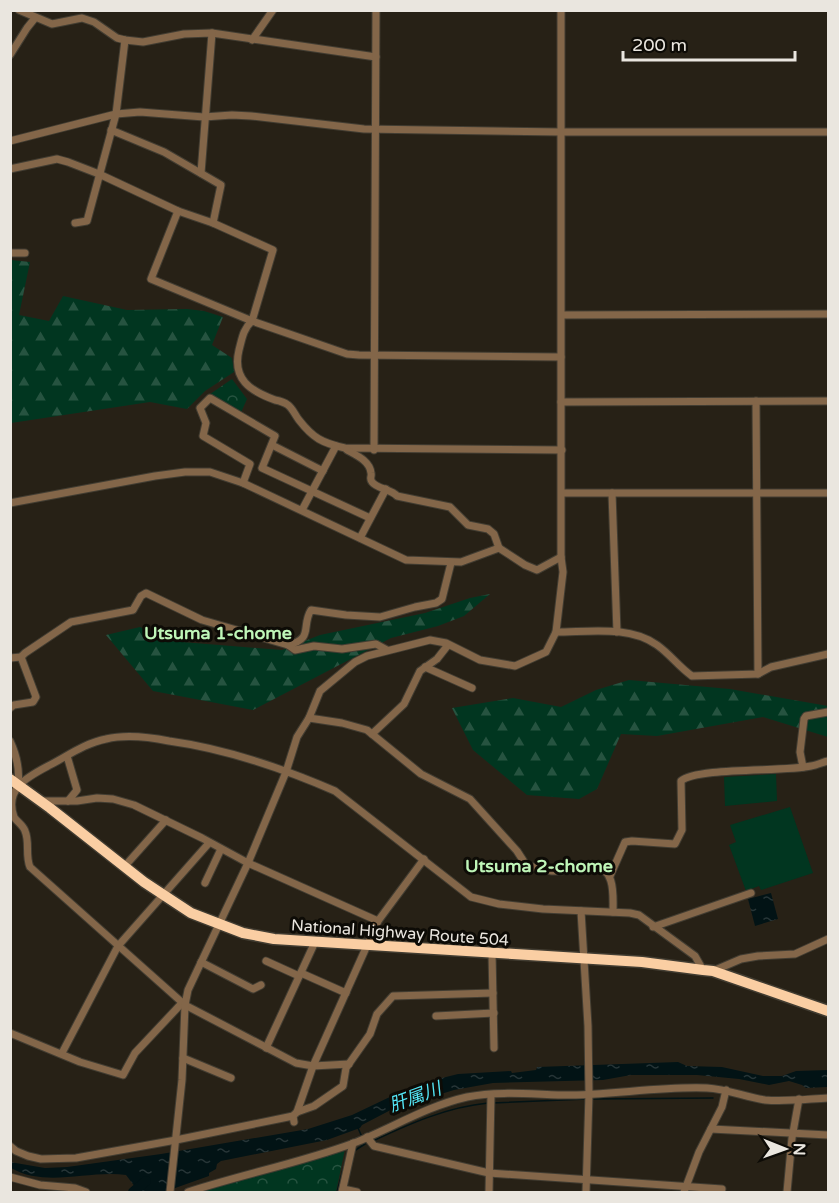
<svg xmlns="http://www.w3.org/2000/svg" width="839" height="1203" viewBox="0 0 839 1203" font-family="'Varela Round','Noto Sans JP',sans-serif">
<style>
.forest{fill:url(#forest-firs)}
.park{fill:url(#park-crowns)}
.pitch{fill:#013620}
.water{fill:url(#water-ripples)}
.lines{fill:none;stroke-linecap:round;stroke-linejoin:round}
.stream{stroke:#021315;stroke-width:1.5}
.river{stroke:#021315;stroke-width:10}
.minor-casing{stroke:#423d32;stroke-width:9}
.highway-casing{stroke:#423d32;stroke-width:13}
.minor{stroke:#836649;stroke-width:7}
.highway{stroke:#facea3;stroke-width:10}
.labels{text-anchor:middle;stroke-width:6;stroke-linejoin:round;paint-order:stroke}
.street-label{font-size:16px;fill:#eae6df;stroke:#0d0b06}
.neighbourhood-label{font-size:18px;font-weight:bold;fill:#bff6b8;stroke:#0d0b06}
.water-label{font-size:18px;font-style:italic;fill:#53e5f5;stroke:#0d0b06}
</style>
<defs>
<pattern id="forest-firs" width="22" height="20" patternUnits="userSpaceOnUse" patternTransform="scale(1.5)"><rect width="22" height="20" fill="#013620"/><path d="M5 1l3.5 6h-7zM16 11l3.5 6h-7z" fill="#265340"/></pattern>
<pattern id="park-crowns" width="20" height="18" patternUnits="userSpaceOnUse" patternTransform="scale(1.5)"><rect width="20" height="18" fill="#013620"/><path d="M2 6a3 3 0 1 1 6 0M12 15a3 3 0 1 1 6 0" fill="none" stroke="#265340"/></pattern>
<pattern id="water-ripples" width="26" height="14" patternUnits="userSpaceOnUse" patternTransform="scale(1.5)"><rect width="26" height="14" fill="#021315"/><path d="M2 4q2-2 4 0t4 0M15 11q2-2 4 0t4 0" fill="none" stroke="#273537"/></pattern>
</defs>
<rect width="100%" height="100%" fill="#272116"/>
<g class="forest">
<path d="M11,260L30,262L19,315L49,321L63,296L127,310L187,309L204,311L223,317L212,345L232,358L234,372L205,391L187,409L150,402L11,423Z"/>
<path d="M490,594L464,616L438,626L391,638L253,710L153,691L106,635L140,627L170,641L282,650L320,635L425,613L470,598Z"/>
<path d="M629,680L730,689L828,706V737L763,717L657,736L621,734L597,789L579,799L527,795L473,750L452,708L513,698L561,707L596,690Z"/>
</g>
<g class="park">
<path d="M232,379L247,399L239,417L203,399Z"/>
<path d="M345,1149L336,1192H196Z"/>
</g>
<g class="pitch">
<path d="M776,774L777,801L725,806L724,777Z"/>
<path d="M790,807L813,873L761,890L759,886L746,891L729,845L736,842L730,825Z"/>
</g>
<g class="water">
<path d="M771,893L778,919L755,926L748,899Z"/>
<path d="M678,1062L687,1066L722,1067L763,1076H782L796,1071L828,1070V1090L827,1087L806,1088L802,1085L789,1081L769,1085L739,1079L697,1075H631L603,1080L493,1083L454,1090L412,1103L406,1102L362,1125L360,1128L327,1140L221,1161L217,1164L216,1169L209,1173V1176L164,1192H139L126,1175C88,1170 46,1188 11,1168L10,1162L45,1168L67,1167L161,1154L308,1129L352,1115L394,1095L442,1078L458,1074L511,1071L512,1073L536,1070L537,1067Z"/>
</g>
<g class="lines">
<g class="stream">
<path d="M591,1099L713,1098"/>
<path d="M492,1103L587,1099"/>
<path d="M358,1128L362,1137"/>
<path d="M373,1141C409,1124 447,1107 488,1103"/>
<path d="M354,1151L365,1144L364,1142"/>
<path d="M337,1192L347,1155"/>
</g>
<path class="river" d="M133,1192L146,1181"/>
<g class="minor-casing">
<g id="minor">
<path d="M19,10L52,24L82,18L94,22L117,38L125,40L143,42L184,34L212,33L376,57"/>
<path d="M252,40L273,10"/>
<path d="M10,55L27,28L35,18"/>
<path d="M111,130L164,152L221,185L213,223"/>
<path d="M10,141L116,114L140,112L204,117L232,115L251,116L364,129L561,132H828"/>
<path d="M10,169L57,159L68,162L99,174L178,211L213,223L273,250L252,321L347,354L359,355L561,357"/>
<path d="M201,173L212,33"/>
<path d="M178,211L151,279L252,321C243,329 242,339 239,350C232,379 250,391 275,400C280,401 284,402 288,405C293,409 295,415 299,420C313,438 322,443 345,448L562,450"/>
<path d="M75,223L87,221L116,114L125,40"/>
<path d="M10,253H25"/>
<path d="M562,315L828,314"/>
<path d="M756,401L758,674"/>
<path d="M561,402L828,401"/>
<path d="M272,445L323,471"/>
<path d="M347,450C356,455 370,461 371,473C372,477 369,478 372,482C377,489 391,489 397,496L450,507L468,525L488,529L494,534L499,548L525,565L537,570L561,557"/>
<path d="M374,450L376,10"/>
<path d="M243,483L250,464L203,436L206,423L200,408L210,398L275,436L262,468L370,518"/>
<path d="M562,493H828"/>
<path d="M612,493L617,632"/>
<path d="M10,503L155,476L185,472H210L243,483L406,560L461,562L499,548"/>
<path d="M302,510L336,446"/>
<path d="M360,538L386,489"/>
<path d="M556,632C588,632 629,625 657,645C671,655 679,667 692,676L758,674L771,667L828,654"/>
<path d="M288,645C314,639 301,626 311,610L346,615L380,617L415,607L436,603L442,599L451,563"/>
<path d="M10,658L21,657"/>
<path d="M425,667L472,688"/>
<path d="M10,708L14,705L33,702L36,697L21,657L25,653L71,622L133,610L141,596L146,593L202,620L288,645L295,650L314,646L342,649L376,644L387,650"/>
<path d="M309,718L342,723L367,730L421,774L470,799L517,851L526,865C537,868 549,872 559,871C570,871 582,864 592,865C616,868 613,895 613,912"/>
<path d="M372,734L404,704L420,671L437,659L448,645"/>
<path d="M10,741C17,756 20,769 18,785"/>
<path d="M67,756L77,790L68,801"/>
<path d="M803,767L800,752L804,719L806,716L828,712"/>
<path d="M41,801H77L97,798L113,799L134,805L202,838L248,863L378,921"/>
<path d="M124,867L166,820"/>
<path d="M610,876L625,842L632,841L675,844L682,830L681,781C697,767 785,772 811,766C817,765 823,762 828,761"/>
<path d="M205,883L221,849"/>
<path d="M581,911L588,1026L589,1094L586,1192"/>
<path d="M653,927L751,893"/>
<path d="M492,953L494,1048"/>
<path d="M266,961L299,976"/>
<path d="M201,962L253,989L261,985"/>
<path d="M713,971L741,959L758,956L795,954L828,939"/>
<path d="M301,973L346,993"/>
<path d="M436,1016L494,1013"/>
<path d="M10,1033L80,1062L123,1075L135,1053L182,1003"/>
<path d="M266,1048L315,942"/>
<path d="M62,1053L118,946L209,843"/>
<path d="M183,1058L231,1078"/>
<path d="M349,1064L313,1066L296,1063L185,1005L30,867C25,855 30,842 25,831C23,825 17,822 14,817C4,789 27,777 48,766C66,757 85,743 106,739C127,734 149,737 169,741C227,749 282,768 335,791L471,897L499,904L543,909L630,913L639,915L695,956L703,970"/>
<path d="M297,1112L314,1106L343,1086L346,1068L370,1034L377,1014L393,996L493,993"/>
<path d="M294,1122L293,1116L297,1112L313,1066L378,921L424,859"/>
<path d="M711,1129L828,1135"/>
<path d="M367,1137L374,1146L489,1173L722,1189"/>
<path d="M10,1146L16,1151L28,1156L41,1159L76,1158L176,1140L293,1116"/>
<path d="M10,1177L40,1185L75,1188L86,1192"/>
<path d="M343,1189L357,1192"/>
<path d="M170,1192L182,1080L185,1005L188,990L248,863L286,772L297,737L309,718L320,691L355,662L367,656L430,640L446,643L480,660L515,666L546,652L556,632L563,572L561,557V10"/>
<path d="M188,1192C243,1174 300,1163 354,1143C392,1128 427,1106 467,1097C497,1091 528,1094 558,1095C608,1096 657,1086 707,1088C727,1089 745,1097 765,1100C785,1102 808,1099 828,1098"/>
<path d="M342,1192L353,1143"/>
<path d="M489,1192L491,1095"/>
<path d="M684,1192L699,1152L722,1107L726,1090"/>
<path d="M787,1192L792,1138L799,1099"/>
</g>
</g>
<g class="highway-casing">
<path id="highway" d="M10,779L50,808L144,882L191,913L243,933L274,939L642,962L703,970L713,971L828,1011"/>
</g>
<use href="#minor" class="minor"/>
<use href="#highway" class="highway"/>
</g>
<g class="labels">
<g class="street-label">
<text transform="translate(400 932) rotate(4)" y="6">National Highway Route 504</text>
</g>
<g class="neighbourhood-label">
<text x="218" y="639">Utsuma 1-chome</text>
<text x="539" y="872">Utsuma 2-chome</text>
</g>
<g class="water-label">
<text transform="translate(415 1097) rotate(-20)" y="6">肝属川</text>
</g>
</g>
<rect width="839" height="1203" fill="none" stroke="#eae6df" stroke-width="24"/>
<g transform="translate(785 1149) rotate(91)" stroke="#0d0b06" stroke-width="4.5" paint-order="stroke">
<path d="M0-4.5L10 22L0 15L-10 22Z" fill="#eae6df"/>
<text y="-9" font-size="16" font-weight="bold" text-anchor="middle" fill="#eae6df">N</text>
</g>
<path d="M623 51v9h172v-9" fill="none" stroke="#eae6df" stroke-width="3"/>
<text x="632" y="51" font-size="18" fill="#eae6df" stroke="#0d0b06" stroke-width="4.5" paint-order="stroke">200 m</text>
</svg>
